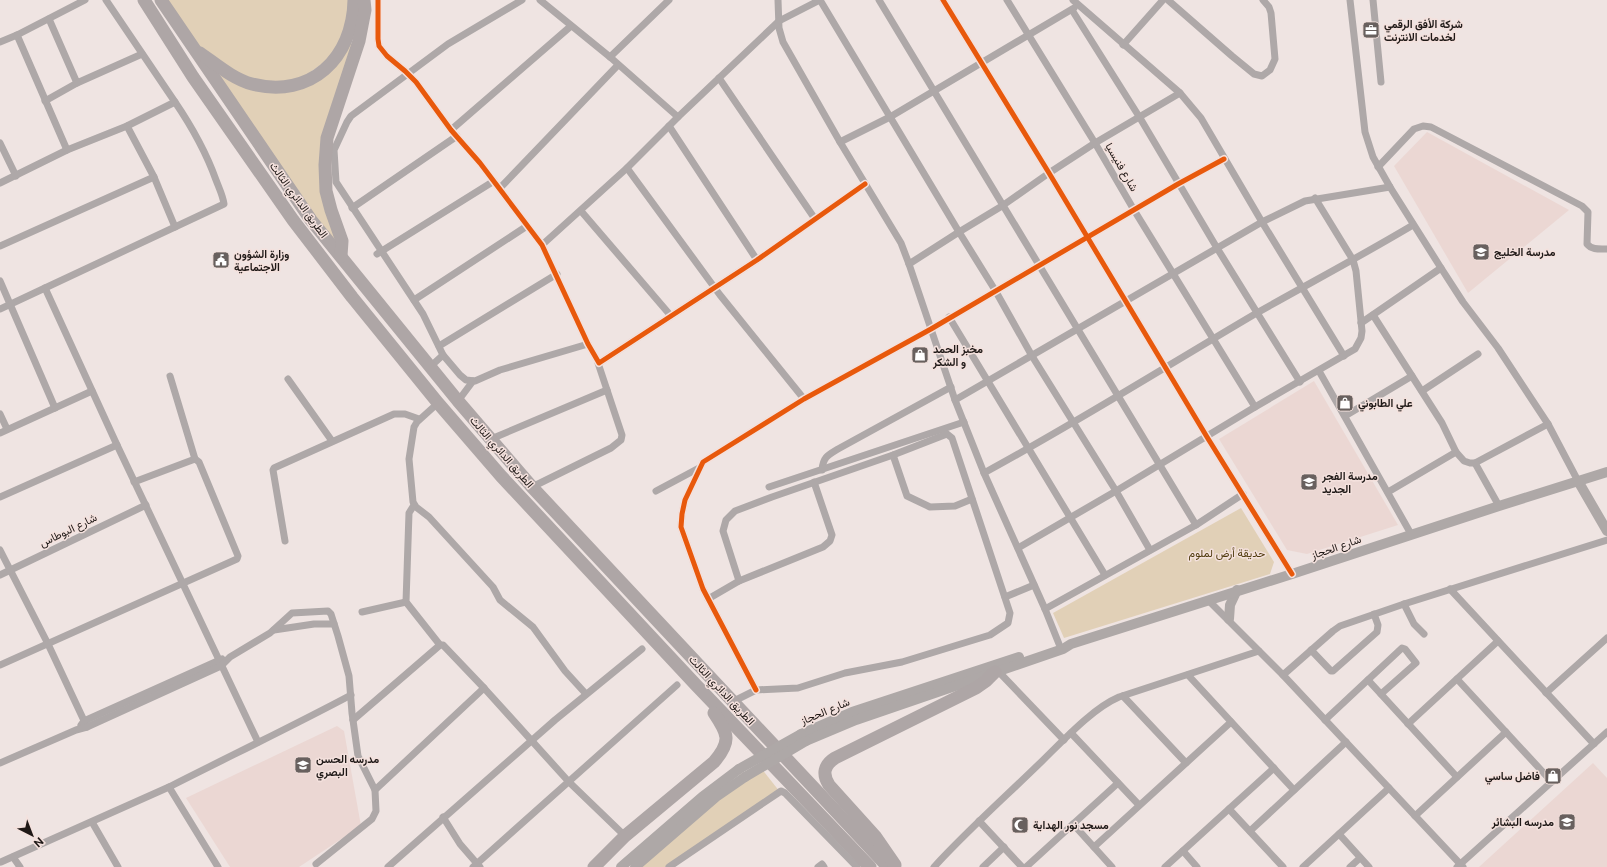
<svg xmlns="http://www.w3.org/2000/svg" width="1607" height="867" viewBox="0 0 1607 867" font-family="'Public Sans',Vazirmatn,sans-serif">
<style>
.built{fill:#ebd7d3}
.green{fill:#e1d0b7}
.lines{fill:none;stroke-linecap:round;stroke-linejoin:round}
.street{stroke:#aea8a8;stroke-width:7}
.secondary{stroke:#aea8a7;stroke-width:10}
.highway{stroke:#aea6a6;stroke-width:13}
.secondary-bridge{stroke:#aea8a7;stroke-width:10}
.cycleway-casing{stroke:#f4e1dd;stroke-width:8}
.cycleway{stroke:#e8590c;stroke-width:5}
.labels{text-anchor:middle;stroke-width:3;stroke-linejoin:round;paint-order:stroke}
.poi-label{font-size:11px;font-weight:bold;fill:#1f1917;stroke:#f4e1dd;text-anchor:start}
.street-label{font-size:11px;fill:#1f1917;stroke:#f4e1dd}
.park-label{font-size:11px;fill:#4f3a0c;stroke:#f4e1dd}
</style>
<rect width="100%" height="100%" fill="#efe4e2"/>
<g class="built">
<path d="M1427,132L1569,210L1468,293L1394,166Z"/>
<path d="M1314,381L1398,525L1307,554L1287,550L1219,439Z"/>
<path d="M337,726L344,731L361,826L299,867H230L186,798Z"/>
<path d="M1593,763L1607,778V867H1479Z"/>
</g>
<g class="green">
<path d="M165,0H352L337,53L298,81H252L197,48Z"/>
<path d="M356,43L323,158L340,253L198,53L240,81L313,80L346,44Z"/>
<path d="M1241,508L1274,562L1270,574L1064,638L1053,613Z"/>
<path d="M761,768L780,792L669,867H636L716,798Z"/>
</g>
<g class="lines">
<g class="street">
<path d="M378,0V39L379,46L387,56L405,71L416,82L451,130L480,163L542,245L588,344L599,363L757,260L865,184"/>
<path d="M522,0L448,44L351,116L347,122L334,150L336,182L423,314L443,355L460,375L466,380L475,381L500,370L588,344"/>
<path d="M540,0L610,57L678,117"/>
<path d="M778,0L779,28L783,42L840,142L901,243L909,264L955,400L984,473L1045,609L1059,644"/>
<path d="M820,0L959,232L995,290L1032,356L1116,491L1150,550"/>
<path d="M879,0L1196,525"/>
<path d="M943,0L1049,173L1207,437L1292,574"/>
<path d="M1007,0L1095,143L1134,210L1255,407"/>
<path d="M1073,0L1180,93L1201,118L1262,222L1344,356"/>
<path d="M1168,0L1232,56L1254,74L1262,76L1270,70L1275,59L1271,13L1269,7L1263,0"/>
<path d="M1350,0L1365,132L1373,157L1390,187L1441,268L1463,302L1498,348L1548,424L1578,481"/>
<path d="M1373,0L1381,82"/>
<path d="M1072,10L1140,118L1217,248L1300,382"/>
<path d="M49,19L77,83L142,54"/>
<path d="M17,35L67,150"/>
<path d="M0,42L17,35L85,0"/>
<path d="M1123,45L1163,0"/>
<path d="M610,57L669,0"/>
<path d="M719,78L815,219"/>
<path d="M45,101L77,83"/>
<path d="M127,126L154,177L175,227"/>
<path d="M669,126L757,260"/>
<path d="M451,130L571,26"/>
<path d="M840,142L890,117L1074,8"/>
<path d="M0,143L16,176"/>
<path d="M1378,167L1414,129L1423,126L1431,127L1582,206L1588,212L1587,244C1592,250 1599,249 1607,249"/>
<path d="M627,168L720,295L804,399"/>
<path d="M0,183L67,150L127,126L175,102L106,0"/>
<path d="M500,188L618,65"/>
<path d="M352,208L457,136"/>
<path d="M581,211L671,316"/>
<path d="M542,245L627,168L678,117L779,21L820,0"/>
<path d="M0,246L154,177"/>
<path d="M377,254L494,181"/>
<path d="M909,264L959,232L1002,206L1049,173L1095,143L1180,93"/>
<path d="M0,281L55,408"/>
<path d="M45,288L224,204C223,196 219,188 216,180C206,152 192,127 175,102"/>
<path d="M414,300L527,226"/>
<path d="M0,309L45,288L117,445L258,742"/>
<path d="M1373,315L1442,423L1456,452L1464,461L1470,463H1475L1548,424"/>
<path d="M949,317L1105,575"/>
<path d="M1361,323L1441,268"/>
<path d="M439,346L557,274"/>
<path d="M430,367L443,355"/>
<path d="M1319,371L1411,534"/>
<path d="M170,376L195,459"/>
<path d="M288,379L332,441"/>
<path d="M1422,391L1478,354"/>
<path d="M955,400L1262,222L1305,201L1390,187"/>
<path d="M458,401L473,381"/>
<path d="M438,403L417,422L414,427L409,459L413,502L416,507L429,517L493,587L500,600L533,627L565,671L586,694"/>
<path d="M0,414L7,429"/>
<path d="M1345,416L1412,376"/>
<path d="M0,433L92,391"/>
<path d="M491,439L607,390"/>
<path d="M893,455L907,496L930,507L955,506L972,499"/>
<path d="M1475,463L1499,506"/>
<path d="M822,470C823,457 828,455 838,449L951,387"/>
<path d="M984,473C1076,423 1165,367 1255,314C1308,284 1361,256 1413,225"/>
<path d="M532,487L611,448L621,440L622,435L598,363"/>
<path d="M769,487L964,422"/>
<path d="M656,491L699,468"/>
<path d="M1388,492L1456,452"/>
<path d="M0,497L117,445"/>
<path d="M414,505L409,513L406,602L440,645H443L484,688L569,782L625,836"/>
<path d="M285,541L273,470L274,468L394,414H405L419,419"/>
<path d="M1018,548L1116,491L1255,407L1355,349L1361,338L1362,331L1356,271L1353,260L1315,198"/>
<path d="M0,550L48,644L87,727"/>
<path d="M0,575L146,505"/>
<path d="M1450,589L1594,744"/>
<path d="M1005,597L1034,585"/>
<path d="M708,599L739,581L823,547L830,541L832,535L814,482"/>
<path d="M1208,600L1283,675L1463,867"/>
<path d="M1404,604L1414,624L1424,634"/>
<path d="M1045,609L1196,525L1243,494"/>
<path d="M362,612L406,602"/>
<path d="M274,630L314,624H334"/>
<path d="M1311,650L1331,671H1333L1377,632L1378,625L1374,614"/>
<path d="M0,665L237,559L238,556L199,462L195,459L134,482"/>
<path d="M998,671L1064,740"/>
<path d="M1188,675L1294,790"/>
<path d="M1283,675L1333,631L1340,626L1404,604L1607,540"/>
<path d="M1457,679L1552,782"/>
<path d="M1368,680L1457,777"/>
<path d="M756,690L703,589L681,527L682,514L685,500L703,462L804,399L931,329L1178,184L1224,159"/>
<path d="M1546,693L1607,638"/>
<path d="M1123,696L1186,763"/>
<path d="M732,702L756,690L798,688L845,673L902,662L990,635L1008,623L1010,613L952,438L947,434L893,455L772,497L735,511L726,520L723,531L739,581"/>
<path d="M353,720L440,645"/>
<path d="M1325,720L1402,648L1405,649L1416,663L1381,694"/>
<path d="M1408,724L1498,641"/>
<path d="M81,725L84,721L222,659"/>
<path d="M1071,733L1139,805"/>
<path d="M0,763L76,730L87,727L221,666L230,657L270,633L292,613L328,611L331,614L338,636L349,676L352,713L358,756L375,790"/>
<path d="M1229,809L1283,867"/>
<path d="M1415,816L1506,732"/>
<path d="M443,817L460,844L480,867"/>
<path d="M979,821L1022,867"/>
<path d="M92,822L118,867"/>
<path d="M1073,824L1112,867"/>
<path d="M1250,831L1346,742"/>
<path d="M1339,834L1369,867"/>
<path d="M1094,847L1231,722"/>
<path d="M1183,851L1197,867"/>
<path d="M13,857L20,867"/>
<path d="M1,862L169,787"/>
<path d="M316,864L372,819L376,811L375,790L484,688"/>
<path d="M218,867L169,787C230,756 291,727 351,695"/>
<path d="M388,867L555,720L642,649"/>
<path d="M473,867L677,685"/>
<path d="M669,867L781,791L785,793L857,867"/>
<path d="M818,867L822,864L824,867"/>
<path d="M934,867C967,831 1003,799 1038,765C1061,743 1091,709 1119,697L1259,651"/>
<path d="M983,867L1004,847"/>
<path d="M1026,867L1118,783"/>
<path d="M1165,867L1274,768"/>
<path d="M1303,867L1389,788"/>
<path d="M1350,867L1360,858"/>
<path d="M1457,867L1607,732"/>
</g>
<g class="secondary">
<path d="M1578,481L1607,531"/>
<path d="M1229,619L1230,605L1237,590"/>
<path d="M801,734L852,712L1019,657"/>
<path d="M806,741L856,720L1063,649L1071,644L1292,574L1499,506L1607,472"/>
<path d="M621,867L702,797L739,769"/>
<path d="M635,867L716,797L745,777"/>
</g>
<g class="highway">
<path d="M144,0L193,77L293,220L352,297L438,403L501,476L696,685L870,867"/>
<path d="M161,0L311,220L458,401L532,487L888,867"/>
<path d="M200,53C216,64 233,79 252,84C311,99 353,58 354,0"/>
<path d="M341,256L342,241L331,210L326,191L325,165L327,138L359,41L365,10L364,0"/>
<path d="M895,865L875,836L829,785C822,774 824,765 835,758L976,688L986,681L995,672"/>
<path d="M594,867L625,836L714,762C732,741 728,734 714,713"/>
</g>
<g class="secondary-bridge">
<path d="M739,769L801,734"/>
<path d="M745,777L806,741"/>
</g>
<g class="cycleway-casing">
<g id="cycleway">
<path d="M378,0V39L379,46L387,56L405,71L416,82L451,130L480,163L542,245L588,344L599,363L757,260L865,184"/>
<path d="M943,0L1049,173L1207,437L1292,574"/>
<path d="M756,690L703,589L681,527L682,514L685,500L703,462L804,399L931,329L1178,184L1224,159"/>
</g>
</g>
<use href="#cycleway" class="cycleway"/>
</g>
<defs>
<g id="office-square" transform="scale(0.9)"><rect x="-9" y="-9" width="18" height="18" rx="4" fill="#68605e" stroke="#f4e1dd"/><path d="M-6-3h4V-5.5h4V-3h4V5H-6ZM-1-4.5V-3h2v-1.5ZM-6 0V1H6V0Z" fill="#fff"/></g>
<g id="school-square" transform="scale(0.9)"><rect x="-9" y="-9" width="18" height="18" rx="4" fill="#68605e" stroke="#f4e1dd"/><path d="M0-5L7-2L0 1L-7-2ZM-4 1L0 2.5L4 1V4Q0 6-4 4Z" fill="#fff"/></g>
<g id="civic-square" transform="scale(0.9)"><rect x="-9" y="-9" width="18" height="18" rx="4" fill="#68605e" stroke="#f4e1dd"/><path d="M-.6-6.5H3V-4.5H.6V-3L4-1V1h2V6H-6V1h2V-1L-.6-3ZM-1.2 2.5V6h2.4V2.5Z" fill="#fff"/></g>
<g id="shop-square" transform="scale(0.9)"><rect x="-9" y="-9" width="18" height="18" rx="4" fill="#68605e" stroke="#f4e1dd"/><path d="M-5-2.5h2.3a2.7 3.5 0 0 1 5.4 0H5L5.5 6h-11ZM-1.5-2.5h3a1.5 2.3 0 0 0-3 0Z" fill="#fff"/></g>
<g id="mosque-square" transform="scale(0.9)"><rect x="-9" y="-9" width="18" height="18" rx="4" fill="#68605e" stroke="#f4e1dd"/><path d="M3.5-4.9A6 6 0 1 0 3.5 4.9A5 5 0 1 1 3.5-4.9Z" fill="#fff"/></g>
</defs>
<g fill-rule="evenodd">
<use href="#office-square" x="1371" y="30"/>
<use href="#school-square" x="1481" y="252"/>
<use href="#civic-square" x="221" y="260"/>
<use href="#shop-square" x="920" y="355"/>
<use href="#shop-square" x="1345" y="403"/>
<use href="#school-square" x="1309" y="482"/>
<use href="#school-square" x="303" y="765"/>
<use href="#shop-square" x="1553" y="776"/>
<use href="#school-square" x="1567" y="822"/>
<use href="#mosque-square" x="1020" y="825"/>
</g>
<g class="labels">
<g class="poi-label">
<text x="1384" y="28">شركة الأفق الرقمي<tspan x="1384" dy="13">لخدمات الانترنت</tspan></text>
<text x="1494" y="256">مدرسة الخليج</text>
<text x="234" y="258">وزارة الشؤون<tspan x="234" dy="13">الاجتماعية</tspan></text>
<text x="933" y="353">مخبز الحمد<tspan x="933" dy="13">و الشكر</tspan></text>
<text x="1358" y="407">علي الطابوني</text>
<text x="1322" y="480">مدرسة الفجر<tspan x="1322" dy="13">الجديد</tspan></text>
<text x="316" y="763">مدرسه الحسن<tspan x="316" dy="13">البصري</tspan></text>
<text x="1540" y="780" text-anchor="end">فاضل ساسي</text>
<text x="1554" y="826" text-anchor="end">مدرسه البشائر</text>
<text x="1033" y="829">مسجد نور الهداية</text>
</g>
<g class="street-label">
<text transform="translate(1122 167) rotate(60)" y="4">شارع فنيسيا</text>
<text transform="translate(299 200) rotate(54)" y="4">الطريق الدائري الثالث</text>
<text transform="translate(502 452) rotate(49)" y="4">الطريق الدائري الثالث</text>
<text transform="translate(68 530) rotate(-26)" y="4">شارع البوطاس</text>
<text transform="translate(1336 547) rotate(-19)" y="4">شارع الحجاز</text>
<text transform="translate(722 690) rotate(47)" y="4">الطريق الدائري الثالث</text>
<text transform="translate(825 711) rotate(-23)" y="4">شارع الحجاز</text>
</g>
<g class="park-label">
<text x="1227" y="557">حديقة أرض لملوم</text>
</g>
</g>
<g transform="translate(32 835) rotate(138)" stroke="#f4e1dd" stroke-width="3" paint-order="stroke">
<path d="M0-3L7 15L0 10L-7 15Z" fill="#1f1917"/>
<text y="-6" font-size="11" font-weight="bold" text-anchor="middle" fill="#1f1917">N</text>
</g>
</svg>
